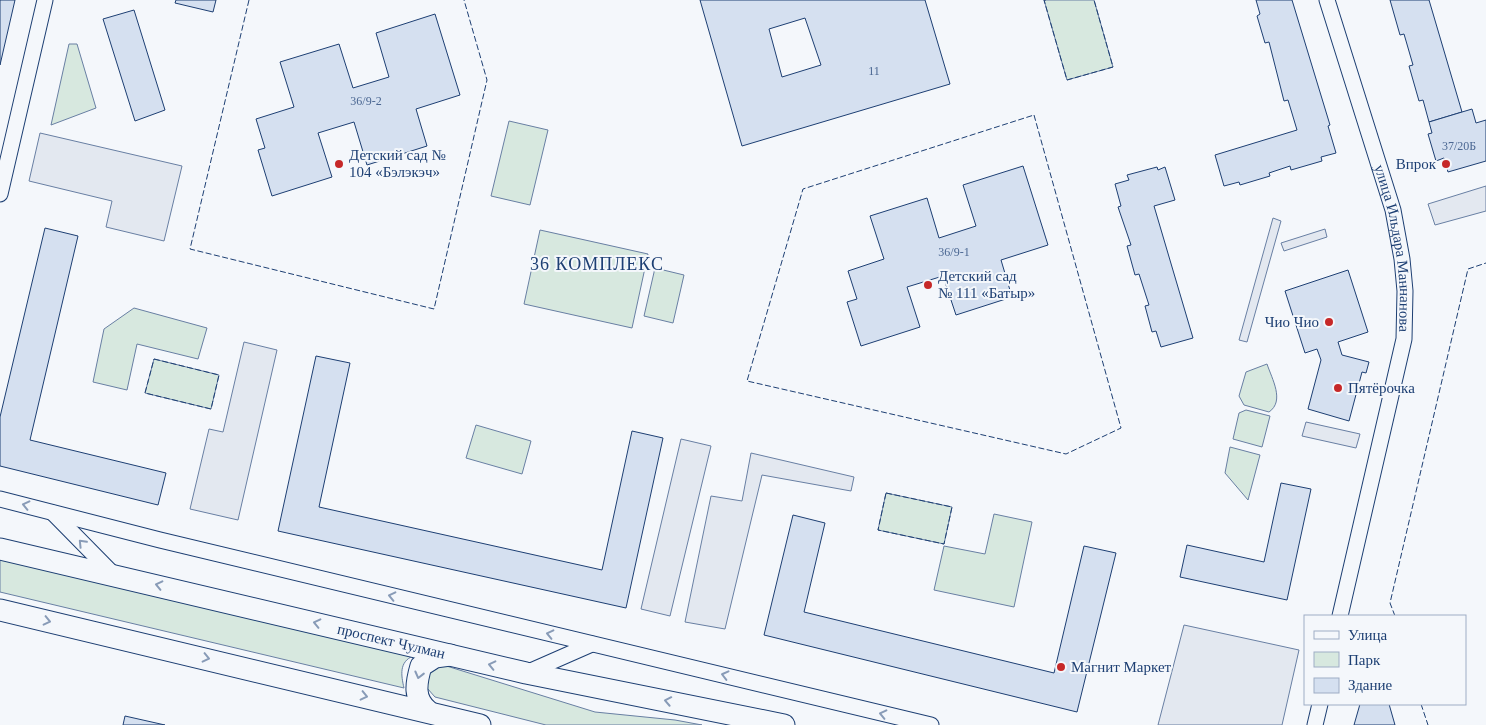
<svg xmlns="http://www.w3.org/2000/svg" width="1486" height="725" viewBox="0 0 1486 725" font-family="'Times New Roman',serif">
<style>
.green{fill:#d7e8df;stroke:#687fa3}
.parking{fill:#e3e8f0;stroke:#687fa3}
.building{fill:#d5e0f0;stroke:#1d3f73;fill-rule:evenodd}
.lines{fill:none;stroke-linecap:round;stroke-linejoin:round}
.street-casing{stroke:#1d3f73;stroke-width:17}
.secondary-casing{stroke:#1d3f73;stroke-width:23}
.street{stroke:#f4f7fb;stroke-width:15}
.secondary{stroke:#f4f7fb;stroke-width:21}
.fence{stroke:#1d3f73;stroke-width:1;stroke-dasharray:6 2.5;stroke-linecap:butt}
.oneway{stroke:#889bb7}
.poi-dot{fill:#c62828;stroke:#f4f7fb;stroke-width:2}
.labels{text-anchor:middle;stroke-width:4;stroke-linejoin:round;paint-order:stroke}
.number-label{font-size:12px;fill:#4b6792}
.poi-label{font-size:15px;fill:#1d3f73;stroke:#f4f7fb;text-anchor:start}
.street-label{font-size:15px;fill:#1d3f73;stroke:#f4f7fb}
.quarter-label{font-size:18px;letter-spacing:1px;fill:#1d3f73;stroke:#f4f7fb}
</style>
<rect width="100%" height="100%" fill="#f4f7fb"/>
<g class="green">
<path d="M1094,0L1113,67L1067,80L1044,0Z"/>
<path d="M69,44H77L96,108L51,125Z"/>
<path d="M509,121L548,130L530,205L491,196Z"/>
<path d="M540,230L648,254L632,328L524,304Z"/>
<path d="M655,268L684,275L673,323L644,316Z"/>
<path d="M134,308L207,328L198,359L137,344L127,390L93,382L104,329Z"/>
<path d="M154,359L219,375L211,409L145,393Z"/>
<path d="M1267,364C1272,379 1285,401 1269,412L1244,405L1239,396L1246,372Z"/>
<path d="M1246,410L1270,416L1262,447L1233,439L1239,413Z"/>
<path d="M476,425L531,441L522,474L466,458Z"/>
<path d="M1230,447L1260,455L1248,500L1225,473Z"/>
<path d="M886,493L952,507L944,544L878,530Z"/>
<path d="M994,514L1032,522L1014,607L934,590L944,546L985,554Z"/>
<path d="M0,558L413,656C399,662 401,675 404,688L0,592Z"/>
<path d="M440,664L595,712L675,720L702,725H546L435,697L427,688L428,672Z"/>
</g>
<g class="parking">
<path d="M40,133L182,166L164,241L106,227L112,201L29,181Z"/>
<path d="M1486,186V211L1435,225L1428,204Z"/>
<path d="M1273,218L1281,221L1247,342L1239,340Z"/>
<path d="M1325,229L1327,237L1284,251L1281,243Z"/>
<path d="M244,342L277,350L238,520L190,509L209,429L223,432Z"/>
<path d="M1306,422L1360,434L1356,448L1302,436Z"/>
<path d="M681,439L711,446L670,616L641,609Z"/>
<path d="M751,453L854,477L851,491L762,475L725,629L685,622L711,496L742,501Z"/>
<path d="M1184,625L1299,650L1282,725H1158Z"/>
</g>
<g class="building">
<path d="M0,0H15L0,65Z"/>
<path d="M176,0H216L213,12L175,3Z"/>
<path d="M700,0H925L950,84L742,146ZM805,18L821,65L782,77L769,29Z"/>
<path d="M1256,0H1292L1330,125L1328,126L1336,153L1321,157L1322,161L1291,170L1290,166L1269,173L1270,176L1240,185L1239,182L1224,186L1215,155L1297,130L1288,100L1284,101L1269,42L1265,43L1257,16L1260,14Z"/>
<path d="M1390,0H1429L1462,112L1429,122L1423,100L1419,101L1409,66L1413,65L1404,34L1400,35Z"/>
<path d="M134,10L165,110L135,121L103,19Z"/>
<path d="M435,14L460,95L416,109L427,146L367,165L354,122L318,133L332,177L272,196L258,150L265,148L256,119L294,107L280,62L339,44L353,88L389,77L376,33Z"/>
<path d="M1472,109L1476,123L1486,120V161L1448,172L1444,158L1436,161L1428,134L1432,133L1429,122Z"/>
<path d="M1023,166L1048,245L1001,260L1012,297L956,315L943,276L907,287L920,327L861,346L847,302L857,299L848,271L884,259L870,216L927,198L939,238L976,226L963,185Z"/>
<path d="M1157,167L1158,170L1165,167L1175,200L1154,206L1193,338L1161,347L1156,331L1152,332L1145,306L1149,305L1139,274L1135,275L1127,246L1131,245L1118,207L1121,206L1115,184L1129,180L1127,175Z"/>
<path d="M45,228L78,236L30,440L166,473L158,505L0,466V417Z"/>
<path d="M1348,270L1368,332L1338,342L1342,355L1369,362L1366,373L1362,372L1349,421L1308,409L1321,360L1317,349L1305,353L1285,291Z"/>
<path d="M316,356L350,363L319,507L602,570L632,431L663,438L626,608L278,531Z"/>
<path d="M1281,483L1311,489L1287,600L1180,577L1187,545L1264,562Z"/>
<path d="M793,515L825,523L804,612L1054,673L1084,546L1116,553L1077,712L764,635Z"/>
<path d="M1360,704H1389L1395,725H1354Z"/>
<path d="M125,716L165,725H123Z"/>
</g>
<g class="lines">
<g class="street-casing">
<g id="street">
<path id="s1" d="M1327,0L1393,210L1402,259L1405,291L1404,339L1340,616"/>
<path d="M0,194L45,0"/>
<path d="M0,499L160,540L931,725"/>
<path d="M53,513L113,574"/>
<path d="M526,673L592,644"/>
<path d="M1315,725L1320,704"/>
</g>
</g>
<g class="secondary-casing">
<g id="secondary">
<path id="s2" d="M0,549L526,673L784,725"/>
<path d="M0,610L480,725"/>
<path d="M428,711C413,699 416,683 421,666L435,657L450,655"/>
</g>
</g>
<use href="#street" class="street"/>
<use href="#secondary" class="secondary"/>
<g class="fence">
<path d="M249,0L190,249L434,309L487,80L464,0"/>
<path d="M1046,0H1044L1067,80L1113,67L1094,0"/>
<path d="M1034,115L1121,428L1066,454L747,381L803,189Z"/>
<path d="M154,359L219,375L211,409L145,393Z"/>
<path d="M886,493L952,507L944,544L878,530Z"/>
<path d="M1395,616L1390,603L1468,269L1486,263"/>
<path d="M1421,704L1428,725"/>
</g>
</g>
<defs><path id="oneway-chevron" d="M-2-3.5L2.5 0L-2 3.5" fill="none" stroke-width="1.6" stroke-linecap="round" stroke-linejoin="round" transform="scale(1.25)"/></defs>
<g class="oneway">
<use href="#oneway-chevron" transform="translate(26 505) rotate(-167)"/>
<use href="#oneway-chevron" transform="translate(82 543) rotate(-134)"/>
<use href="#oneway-chevron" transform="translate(159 585) rotate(-167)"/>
<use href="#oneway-chevron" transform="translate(392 596) rotate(-167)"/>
<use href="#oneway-chevron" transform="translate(47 621) rotate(13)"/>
<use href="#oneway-chevron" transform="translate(317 623) rotate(-167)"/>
<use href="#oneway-chevron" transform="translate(550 634) rotate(-167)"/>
<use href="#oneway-chevron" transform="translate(206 658) rotate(13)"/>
<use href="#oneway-chevron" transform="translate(492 665) rotate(-167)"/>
<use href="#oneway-chevron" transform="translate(419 675) rotate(104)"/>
<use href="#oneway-chevron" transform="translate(725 675) rotate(-166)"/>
<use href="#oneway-chevron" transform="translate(364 696) rotate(13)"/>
<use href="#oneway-chevron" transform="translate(668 701) rotate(-169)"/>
<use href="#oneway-chevron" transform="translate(883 714) rotate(-167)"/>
</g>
<g class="poi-dot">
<circle cx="339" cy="164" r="5"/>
<circle cx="1446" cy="164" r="5"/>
<circle cx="928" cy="285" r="5"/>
<circle cx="1329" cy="322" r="5"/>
<circle cx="1338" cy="388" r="5"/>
<circle cx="1061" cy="667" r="5"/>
</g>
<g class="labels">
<g class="number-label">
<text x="874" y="75">11</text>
<text x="366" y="105">36/9-2</text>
<text x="1459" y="150">37/20Б</text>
<text x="954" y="256">36/9-1</text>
</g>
<g class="poi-label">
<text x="349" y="160">Детский сад №<tspan x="349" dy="17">104 «Бэлэкэч»</tspan></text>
<text x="1436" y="169" text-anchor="end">Впрок</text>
<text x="938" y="281">Детский сад<tspan x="938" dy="17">№ 111 «Батыр»</tspan></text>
<text x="1319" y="327" text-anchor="end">Чио Чио</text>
<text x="1348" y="393">Пятёрочка</text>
<text x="1071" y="672">Магнит Маркет</text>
</g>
<g class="street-label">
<text dy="5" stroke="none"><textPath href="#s1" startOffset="258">улица Ильдара Маннанова</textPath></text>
<text dy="5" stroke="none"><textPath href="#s2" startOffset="402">проспект Чулман</textPath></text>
</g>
<g class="quarter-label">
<text x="597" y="270">36 КОМПЛЕКС</text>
</g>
</g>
<rect x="1304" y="615" width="162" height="90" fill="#f4f7fb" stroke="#9eadc5"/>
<rect x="1314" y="631" width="25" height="8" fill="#f4f7fb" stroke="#9eadc5"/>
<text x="1348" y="640" font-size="15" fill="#1d3f73">Улица</text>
<rect x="1314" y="652" width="25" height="15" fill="#d7e8df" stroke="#9eadc5"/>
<text x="1348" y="665" font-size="15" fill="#1d3f73">Парк</text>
<rect x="1314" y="678" width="25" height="15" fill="#d5e0f0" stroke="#9eadc5"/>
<text x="1348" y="690" font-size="15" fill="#1d3f73">Здание</text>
</svg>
